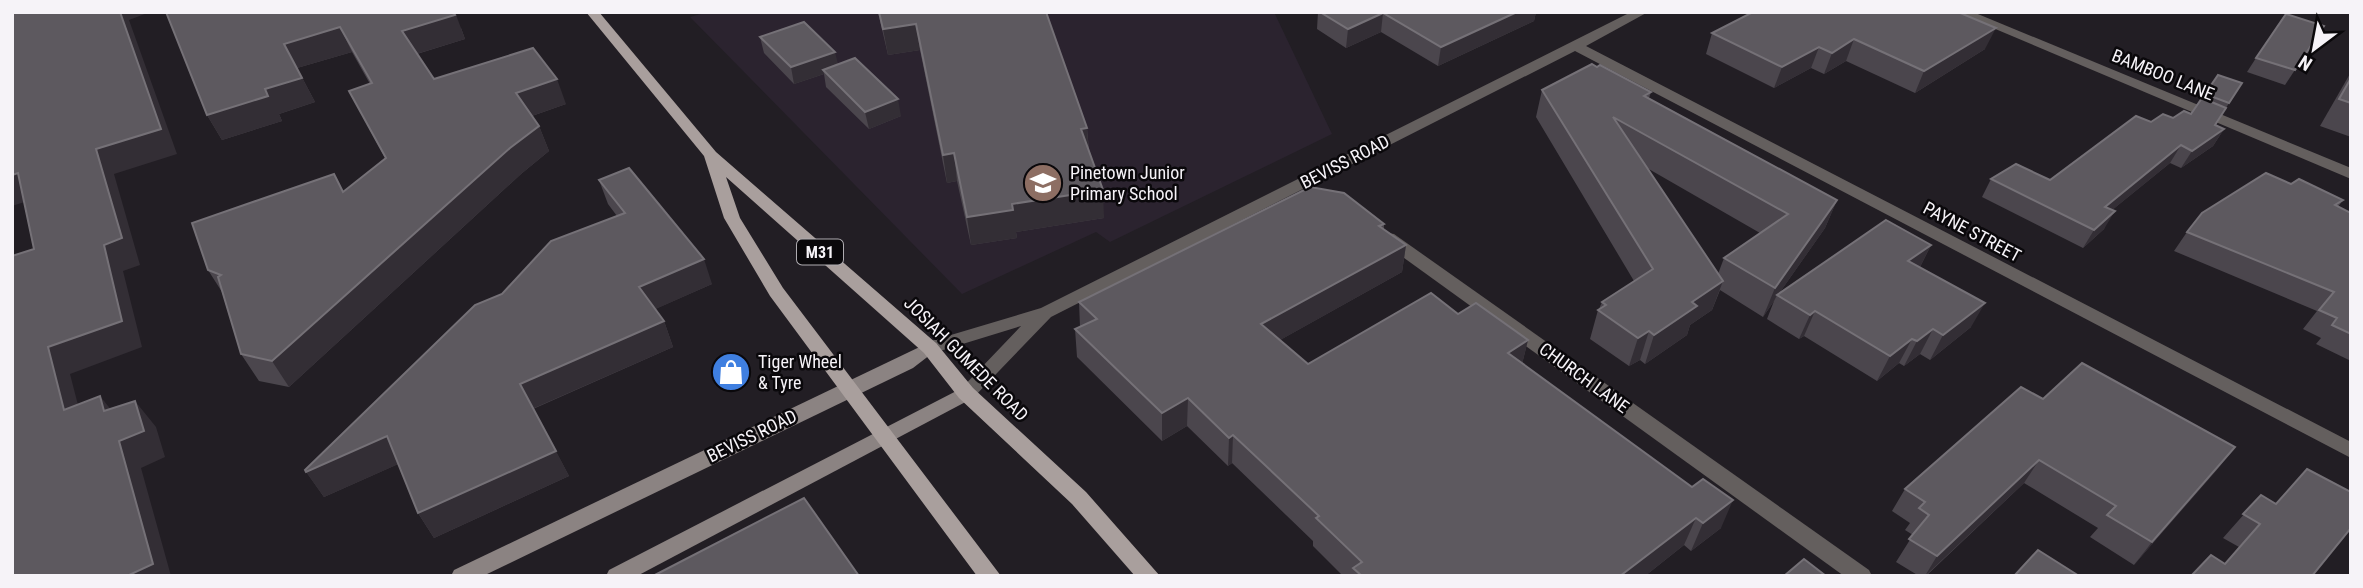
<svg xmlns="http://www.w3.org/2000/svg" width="2363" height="588" viewBox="0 0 2363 588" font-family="'Roboto Condensed',sans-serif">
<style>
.built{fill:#2b232f}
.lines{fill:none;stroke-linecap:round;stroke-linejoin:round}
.street{fill:#645f5e;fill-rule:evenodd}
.secondary{fill:#8b8382;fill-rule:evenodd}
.primary{fill:#a99f9d;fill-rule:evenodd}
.wall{fill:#4b464d;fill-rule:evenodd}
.shaded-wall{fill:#332e35}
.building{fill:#5d595f;stroke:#757177;stroke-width:2}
.labels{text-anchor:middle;stroke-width:5;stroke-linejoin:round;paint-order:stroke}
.shield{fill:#0a080b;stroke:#afacb1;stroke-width:2}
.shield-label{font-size:16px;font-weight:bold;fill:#f6f3f8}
.street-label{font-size:18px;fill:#f6f3f8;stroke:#0a080b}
.poi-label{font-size:18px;fill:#f6f3f8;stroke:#0a080b;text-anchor:start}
</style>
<rect width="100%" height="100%" fill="#221e24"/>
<path class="built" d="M708,12H1274L1332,134L1110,242L1096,232L962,294L690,17Z"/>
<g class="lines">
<g class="street">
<path d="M1631,12H1648L1586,46L2351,442V458L1575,51L1051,317L973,398H959L957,393L1021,326L930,354L924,353L921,348L924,343L1041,308Z"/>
<path d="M1955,12H1973L2351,168V179Z"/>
<path d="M1388,233L1394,234L1869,570L1872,576H1844L1382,242L1380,238L1382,234Z"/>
</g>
<g class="secondary">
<path d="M930,342L936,343L939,348L913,368L483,576H451L454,570Z"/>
<path d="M966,386L973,388L975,393L973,398L637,576H606L609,570Z"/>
</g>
<path class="primary" d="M586,12H599L716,152L936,343L973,388L1086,492L1160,576H1135L1072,504L959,398L924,353L726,177L740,218L783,288L1001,576H977L770,296L724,218L704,156Z"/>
</g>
<g class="wall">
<path d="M166,12L462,28H461L465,39L417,54L434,79L566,104L532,116L539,126L549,151L521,174L289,387L259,381L241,354L222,292L208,270L344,192L385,158L349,91L370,84L352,52L297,68L315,102L279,114L282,121L222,140L207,115Z"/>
<path d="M878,12H1046L1087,128L1089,150L1104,218L1016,232L1017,238L971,245L957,181L947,183L920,50L888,55Z"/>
<path d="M1318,12H1536L1534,21L1438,66L1381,32L1346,48L1317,29Z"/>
<path d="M1753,12L1985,49L1915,93L1846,61L1824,74L1811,68L1774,88L1706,54L1712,33Z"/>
<path d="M2324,26L2285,85L2247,72L2256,58Z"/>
<path d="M760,37L838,65L901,116L869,129L826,87L824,74L794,84L764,53Z"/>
<path d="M2351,72V137L2320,126Z"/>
<path d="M2218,75L2242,83L2215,125L2224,129L2213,146L2181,168L2170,163L2112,210L2104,229L2083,248L1982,197L1991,179L2050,180L2151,122L2191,114Z"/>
<path d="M1542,90L1651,92L1649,98L1837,200L1825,228L1780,292L1931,245L1920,267L1971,327L1930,360L1920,354L1904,366L1899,363L1877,381L1804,336L1799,339L1767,319L1774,301L1763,317L1720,290L1712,310L1690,325L1687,335L1645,364L1640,360L1629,366L1590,339L1598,310L1599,309L1602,302L1634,281L1536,117ZM1647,168L1760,233L1724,258L1718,274Z"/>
<path d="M599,180L712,284L655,309L664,321L673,347L533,409L569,476L434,538L418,513L398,464L324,497L305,470L502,294L617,216L608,204Z"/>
<path d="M2291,184L2343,200L2338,207L2351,213V361L2316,344L2321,338L2303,329L2317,311L2174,251L2187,232Z"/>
<path d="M1384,224V229L1406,245L1402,272L1280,340L1308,364L1458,314L1528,340L1522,364L1721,528L1691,551L1684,545L1645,576H1343L1313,546V541L1232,463L1228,466L1187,426L1162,441L1077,357L1075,329L1080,327L1079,302Z"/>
<path d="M2043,399L2235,447L2134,565L2090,537L2098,528L2024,483L1926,576H1919L1896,562L1913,535L1905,530L1910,523L1892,511L1905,489Z"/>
<path d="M2261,495L2312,576L2225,564L2239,547L2223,538Z"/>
</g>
<g class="shaded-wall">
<path d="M120,12H150L129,20L177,154L114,174L140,265L123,271L142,347L70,374L86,436L64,410L48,347L104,245L96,149Z"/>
<path d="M451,12H455L465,39L413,55L402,31Z"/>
<path d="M1517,12H1536L1534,21L1438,66L1441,47Z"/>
<path d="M1383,13L1381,32L1346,48L1348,29Z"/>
<path d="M916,24L920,50L888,55L883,29Z"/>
<path d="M340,27L352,52L297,68L315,102L279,114L282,121L222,140L207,115L284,44Z"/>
<path d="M1996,28L1985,49L1915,93L1924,71Z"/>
<path d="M1854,39L1846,61L1824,74L1832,53Z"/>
<path d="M1819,47L1811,68L1774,88L1782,67Z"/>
<path d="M835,52L839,68L823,70L824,74L794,84L791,67Z"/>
<path d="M557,79L566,104L526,118L516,93Z"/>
<path d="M898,99L901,116L869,129L865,112Z"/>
<path d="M539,126L549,151L521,174L289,387L272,361L510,148Z"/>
<path d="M1087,128L1089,156L1081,129Z"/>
<path d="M2224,129L2213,146L2181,168L2192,151Z"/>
<path d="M2181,145L2170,163L2095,224L2105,207Z"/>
<path d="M954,153L957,181L947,183L943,155Z"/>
<path d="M18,173L37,198L12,206V175Z"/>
<path d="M1103,190L1104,218L1016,232L1017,238L971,245L967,217L1012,204Z"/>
<path d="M1837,200L1825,228L1778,295H1777L1774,301L1763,317L1775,288Z"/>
<path d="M2115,211L2104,229L2083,248L2094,230Z"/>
<path d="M1406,245L1402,272L1259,352L1261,324Z"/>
<path d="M1931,245L1919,269L1908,261Z"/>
<path d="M704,259L712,284L649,312L639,287Z"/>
<path d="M1723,281L1712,310L1690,325L1687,335L1645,364L1654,335L1692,302Z"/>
<path d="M1985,303L1971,327L1930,360L1943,335Z"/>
<path d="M1815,311L1804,336L1799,339L1810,315Z"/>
<path d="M664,321L673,347L532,409L520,384Z"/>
<path d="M1933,329L1920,354L1904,366L1917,341Z"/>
<path d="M1649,331L1640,360L1629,366L1638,338Z"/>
<path d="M1912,339L1899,363L1877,381L1890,356Z"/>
<path d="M1528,340L1521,368L1508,353Z"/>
<path d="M100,396L121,422L104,411Z"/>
<path d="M1188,398L1187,426L1162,441V413Z"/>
<path d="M135,401L156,427L165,457L141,468L171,576H127L119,441Z"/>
<path d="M1233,435L1232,463L1228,466L1229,438Z"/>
<path d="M387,436L403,462L324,497L306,472Z"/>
<path d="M2235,447L2217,470L2134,565L2152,542Z"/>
<path d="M556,451L569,476L434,538L418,513Z"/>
<path d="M2039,460L2024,483L1925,576L1937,556Z"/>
<path d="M1733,500L1721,528L1691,551L1703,523Z"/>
<path d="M1696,518L1684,545L1645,576H1620Z"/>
</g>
<g class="building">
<path d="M12,12H120L161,129L96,149L122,238L104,245L122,321L48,347L64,410L100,396L104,411L135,401L144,431L119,441L153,564L127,576H12V256L34,249L18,173L12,175Z"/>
<path d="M166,12H453L455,15L402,31L434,79L533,48L557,79L516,93L539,126L510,148L272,361L241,354L218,277L221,275L208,270L192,223L334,174L343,192L386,158L349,91L372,83L340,27L284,44L302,78L265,89L268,96L207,115Z"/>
<path d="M879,12H1046L1087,128L1081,129L1103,190L1012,204L1013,210L967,217L954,153L943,155L916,24L883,29Z"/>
<path d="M1320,12H1517L1441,47L1383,13L1348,29Z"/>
<path d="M1753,12H1958L1996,28L1924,71L1854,39L1832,53L1819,47L1782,67L1712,33Z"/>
<path d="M2286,14L2324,26L2295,70L2256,58Z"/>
<path d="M804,22L835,52L791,67L760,37Z"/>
<path d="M855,58L898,99L865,112L823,70Z"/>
<path d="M1592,64L1597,67L1600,65L1651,92L1644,96L1837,200L1775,288L1724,258L1788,214L1613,117L1723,281L1692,302L1697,306L1654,335L1649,331L1638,338L1598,310L1606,305L1602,302L1653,269L1542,90Z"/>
<path d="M2218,75L2242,83L2229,103L2205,94Z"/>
<path d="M2351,78V103L2339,99Z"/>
<path d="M2202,98L2226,108L2215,125L2224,129L2192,151L2181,145L2105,207L2115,211L2094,230L1991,179L2016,164L2050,180L2136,116L2151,122L2163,114L2173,118L2184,111L2191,114Z"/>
<path d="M629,168L704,259L639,287L664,321L520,384L556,451L418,513L387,436L306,472L305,470L475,305L502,294L551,241L625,213L599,180Z"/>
<path d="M2266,173L2291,184L2299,179L2343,200L2335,205L2351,213V334L2332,325L2337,318L2319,310L2334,292L2187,232L2202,213Z"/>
<path d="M1310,187L1344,193L1384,224L1379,226L1406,245L1261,324L1308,364L1431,293L1458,314L1476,303L1528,340L1508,353L1692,487L1703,479L1733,500L1703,523L1696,518L1620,576H1362L1353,568L1362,562L1316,518L1319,516L1233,435L1229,438L1188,398L1162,413L1075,329L1097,319L1079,302Z"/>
<path d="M1886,220L1931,245L1908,261L1985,303L1943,335L1933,329L1917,341L1912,339L1890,356L1815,311L1810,315L1777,295Z"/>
<path d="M2082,363L2235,447L2152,542L2107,515L2116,506L2039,460L1937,556L1909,539L1929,515L1919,508L1925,502L1905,489L2021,387L2043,399Z"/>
<path d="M2307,469L2351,492V528L2312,576H2191L2211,555L2225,564L2260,524L2243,514L2261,495L2276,504Z"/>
<path d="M804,498L859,576H653Z"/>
<path d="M2038,550L2079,576H2014Z"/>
<path d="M1804,559L1826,576H1784Z"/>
</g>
<defs>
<g id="school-disc" transform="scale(2.0125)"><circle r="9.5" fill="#8d6e63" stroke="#0a080b"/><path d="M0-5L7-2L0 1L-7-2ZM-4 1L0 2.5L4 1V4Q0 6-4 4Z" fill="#fff"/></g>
<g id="shop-disc" transform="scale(2.0125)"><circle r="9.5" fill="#3f7fe0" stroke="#0a080b"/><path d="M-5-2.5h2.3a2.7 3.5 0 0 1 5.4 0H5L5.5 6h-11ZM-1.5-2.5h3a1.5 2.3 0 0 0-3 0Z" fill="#fff"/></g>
</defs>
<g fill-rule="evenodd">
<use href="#school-disc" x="1043" y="183"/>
<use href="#shop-disc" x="731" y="372"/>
</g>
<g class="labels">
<rect class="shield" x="797" y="239.5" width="46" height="25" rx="5"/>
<g class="shield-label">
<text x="820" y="258">M31</text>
</g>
<g class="street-label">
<text transform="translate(2163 75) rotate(22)" y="6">BAMBOO LANE</text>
<text transform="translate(1345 162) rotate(-27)" y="6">BEVISS ROAD</text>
<text transform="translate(1972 232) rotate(28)" y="6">PAYNE STREET</text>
<text transform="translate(966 359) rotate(45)" y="6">JOSIAH GUMEDE ROAD</text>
<text transform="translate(1584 378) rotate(36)" y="6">CHURCH LANE</text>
<text transform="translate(752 436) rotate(-26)" y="6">BEVISS ROAD</text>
</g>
<g class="poi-label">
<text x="1070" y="179">Pinetown Junior<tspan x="1070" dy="21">Primary School</tspan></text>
<text x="758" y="368">Tiger Wheel<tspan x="758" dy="21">&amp; Tyre</tspan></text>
</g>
</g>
<rect width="2363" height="588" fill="none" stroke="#f6f3f8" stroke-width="28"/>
<g transform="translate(2314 49) rotate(212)" stroke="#0a080b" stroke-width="5" paint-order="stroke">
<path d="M0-5L12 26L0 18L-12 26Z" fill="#f6f3f8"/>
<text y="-10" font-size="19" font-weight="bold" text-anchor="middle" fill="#f6f3f8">N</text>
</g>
</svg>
